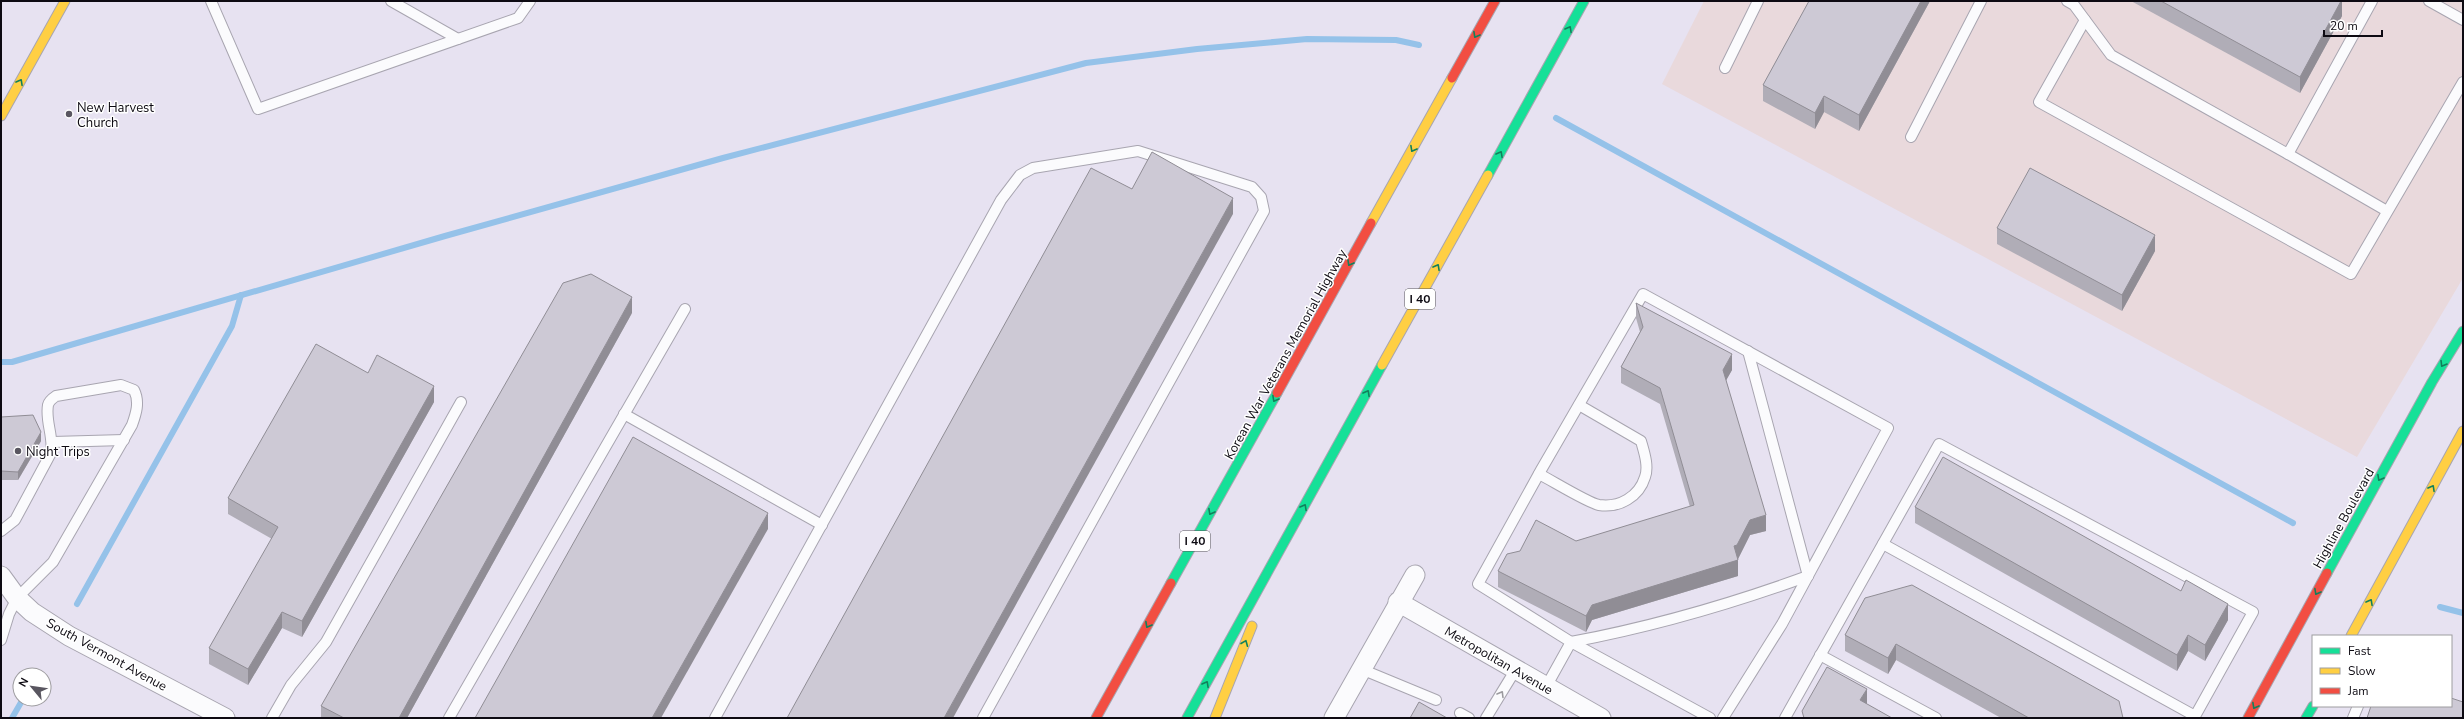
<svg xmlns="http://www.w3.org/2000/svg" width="2464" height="719" viewBox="0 0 2464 719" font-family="'Nunito Sans',sans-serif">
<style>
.industrial{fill:#e9d9dc}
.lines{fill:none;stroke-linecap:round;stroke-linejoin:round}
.stream{stroke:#95c2e9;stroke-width:6}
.lane-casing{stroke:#a8a5b0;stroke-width:12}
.street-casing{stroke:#a8a5b0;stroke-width:21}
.fast-casing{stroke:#a8a5b0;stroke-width:11}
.slow-casing{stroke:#a8a5b0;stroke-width:11}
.jam-casing{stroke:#a8a5b0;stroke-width:11}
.lane{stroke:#fbfbfd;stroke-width:10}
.street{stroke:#fbfbfd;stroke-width:19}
.fast{stroke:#16e098;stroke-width:9}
.slow{stroke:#ffcf43;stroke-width:9}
.jam{stroke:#f24e42;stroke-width:9}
.wall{fill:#b0adb7}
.shaded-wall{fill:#908d95}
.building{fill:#cdc9d5;stroke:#908d95}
.oneway{stroke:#12805c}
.oneway2{stroke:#9c9b9f}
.poi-dot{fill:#595660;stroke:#fff;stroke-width:1.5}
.labels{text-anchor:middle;stroke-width:3;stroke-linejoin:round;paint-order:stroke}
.shield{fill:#fff;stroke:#565459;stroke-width:1}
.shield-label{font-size:12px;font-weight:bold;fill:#0d0a12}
.poi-label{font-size:13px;fill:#0d0a12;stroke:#fff;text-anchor:start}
.street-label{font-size:13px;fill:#0d0a12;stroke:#fff}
</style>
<rect width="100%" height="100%" fill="#e7e2f1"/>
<path class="industrial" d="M1704,1H2463V278L2357,457L1662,84Z"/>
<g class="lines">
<g class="stream">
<path d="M1556,118L2293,523"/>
<path d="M1,362H12L445,236L723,158L1086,63L1197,49L1307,39L1396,40L1419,45"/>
<path d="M77,604L232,326L241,295"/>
<path d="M2440,607L2463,613"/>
<path d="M37,675L38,673"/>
<path d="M12,718L23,699"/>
</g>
<g class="lane-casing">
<g id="lane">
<path d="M211,1L258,109L518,18L530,1"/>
<path d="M391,1L458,39"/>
<path d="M2067,1L2074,5L2111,55L2288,154L2372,1"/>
<path d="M2429,1L2463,20"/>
<path d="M2085,20L2039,102L2351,274L2463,82"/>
<path d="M1725,68L1758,1"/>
<path d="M1911,137L1981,1"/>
<path d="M2288,154L2387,211"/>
<path d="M624,414L822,525"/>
<path d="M53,442L124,440"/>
<path d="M1539,474C1551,480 1588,503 1599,505C1619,508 1639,497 1645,477C1649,466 1644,452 1641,441L1579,405"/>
<path d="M1,531L15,520L51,453C54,437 45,421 48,405C49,401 53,398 56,396L121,385L134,390C140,402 136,414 132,425L53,562L17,598L9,614L1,640"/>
<path d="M1883,544L2195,716"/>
<path d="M1571,642C1651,627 1731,604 1808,576L1748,351"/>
<path d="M1571,642L1710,718"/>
<path d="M1820,655L1936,718"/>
<path d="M1361,669L1436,700"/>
<path d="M1546,687L1571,642L1478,584L1541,470L1643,294L1888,428L1782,624L1723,718"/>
<path d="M1460,713L1469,718"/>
<path d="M272,718L291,685L326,642L461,402"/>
<path d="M449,718L685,309"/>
<path d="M715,718L1001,200L1020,175L1033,168L1138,151L1252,187L1261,197L1264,211L983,718"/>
<path d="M1486,718L1516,669"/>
<path d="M1785,718L1939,444L2253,612L2194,718"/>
<path d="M2353,718L2358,706"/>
</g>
</g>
<g class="street-casing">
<g id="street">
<path d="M1,576L17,598L32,612L69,636L225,718"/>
<path d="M1398,602L1601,718"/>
<path d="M1334,718L1415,575"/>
</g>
</g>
<g class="fast-casing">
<g id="fast">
<path d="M1488,175L1584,1"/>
<path d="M2327,573L2432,382L2463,331"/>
<path d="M1171,583L1277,393"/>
<path d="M1187,718L1382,365"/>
<path d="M2306,718L2313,706"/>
</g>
</g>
<g class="slow-casing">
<g id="slow">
<path d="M1,116L65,1"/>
<path d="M1371,223L1452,78"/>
<path d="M1382,365L1488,175"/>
<path d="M2351,636L2463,431"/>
<path d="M1215,718L1252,626"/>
</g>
</g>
<g class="jam-casing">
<g id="jam">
<path d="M1452,78L1495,1"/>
<path d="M1277,393L1371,223"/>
<path d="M1096,718L1171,583"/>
<path d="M2248,718L2327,573"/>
</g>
</g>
<use href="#lane" class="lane"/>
<use href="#street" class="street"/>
<use href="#fast" class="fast"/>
<use href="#slow" class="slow"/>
<use href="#jam" class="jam"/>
</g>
<g class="wall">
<path d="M1809,1H1930L1859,131L1824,112L1815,129L1763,101V85Z"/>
<path d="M2131,1H2342V16L2300,93Z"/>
<path d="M1997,228L2155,251L2122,311L1997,244Z"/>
<path d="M1636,303L1732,370L1726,380L1766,531L1750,535L1738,559V576L1592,620L1586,632L1498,587V571L1576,541L1690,507L1660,404L1621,383V367L1640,332L1636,318Z"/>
<path d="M632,313L407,718H321V706Z"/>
<path d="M368,373L434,402L302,637L282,628L248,685L209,664V648L272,539L228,514V498Z"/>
<path d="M1,417L41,441L18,480H1Z"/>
<path d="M1915,507L2228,620L2205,661L2188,651L2177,671L1915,523Z"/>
<path d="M1865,598L2123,718H2001L1896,660L1888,674L1845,651V635Z"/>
</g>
<g class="shaded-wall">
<path d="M1921,1H1930L1859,131V115Z"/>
<path d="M2341,1H2342V16L2300,93V77Z"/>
<path d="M1824,96V112L1815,129V113Z"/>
<path d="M1233,198V214L953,718H944Z"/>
<path d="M2155,235V251L2122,311V295Z"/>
<path d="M632,297V313L407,718H399Z"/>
<path d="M1732,354V370L1723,386V370Z"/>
<path d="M434,386V402L302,637V621Z"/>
<path d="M41,432V441L18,480V472Z"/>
<path d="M768,513V529L661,718H652Z"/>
<path d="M1766,515V531L1750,535L1737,561L1738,560V576L1592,620L1586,632V616L1592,605L1750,520Z"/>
<path d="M2228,604V620L2205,661V645Z"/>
<path d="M282,612V628L248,685V669Z"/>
<path d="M2188,635V651L2177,671V655Z"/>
<path d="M1896,644V660L1888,674V658Z"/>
<path d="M1867,689V705L1860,700Z"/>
</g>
<g class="building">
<path d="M1809,1H1921L1859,115L1824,96L1815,113L1763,85Z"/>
<path d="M2161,1H2341L2300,77Z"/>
<path d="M1152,152L1233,198L944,718H787L1091,168L1132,189Z"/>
<path d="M2030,168L2155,235L2122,295L1997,228Z"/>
<path d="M591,274L632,297L399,718H344L321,706L563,283Z"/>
<path d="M1636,303L1732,354L1723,370L1766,515L1750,520L1737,545L1734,546L1738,560L1592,605L1586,616L1498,571L1507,554L1520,551L1536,520L1576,541L1694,505L1660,388L1621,367L1643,327Z"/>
<path d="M316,344L368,373L377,355L434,386L302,621L282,612L248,669L209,648L278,527L228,498Z"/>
<path d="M33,415L41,432L18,472L1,471V417Z"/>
<path d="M633,437L768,513L652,718H475Z"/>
<path d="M1943,457L2181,591L2186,580L2228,604L2205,645L2188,635L2177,655L1915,507Z"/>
<path d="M1912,585L2119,701L2123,718H2029L1896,644L1888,658L1845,635L1865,598Z"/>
<path d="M1827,667L1867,689L1860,700L1892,718H1804L1802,711Z"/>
<path d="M2451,698L2463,702V718H2367L2371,706H2451Z"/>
<path d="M1419,702L1447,718H1410Z"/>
</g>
<defs><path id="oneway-chevron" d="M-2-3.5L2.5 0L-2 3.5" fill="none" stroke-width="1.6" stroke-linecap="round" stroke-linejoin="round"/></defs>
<g class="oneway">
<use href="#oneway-chevron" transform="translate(1569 29) rotate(-61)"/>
<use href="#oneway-chevron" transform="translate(1476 35) rotate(119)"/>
<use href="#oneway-chevron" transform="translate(20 82) rotate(-61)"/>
<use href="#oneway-chevron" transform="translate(1413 149) rotate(119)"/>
<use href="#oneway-chevron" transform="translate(1500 154) rotate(-61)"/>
<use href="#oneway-chevron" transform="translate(1350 263) rotate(119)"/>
<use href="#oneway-chevron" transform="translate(1437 267) rotate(-61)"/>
<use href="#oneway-chevron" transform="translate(2443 364) rotate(121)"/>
<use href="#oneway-chevron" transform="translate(1367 393) rotate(-61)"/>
<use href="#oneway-chevron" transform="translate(1275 399) rotate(119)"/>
<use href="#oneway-chevron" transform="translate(2380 478) rotate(119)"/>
<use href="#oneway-chevron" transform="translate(2432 488) rotate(-61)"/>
<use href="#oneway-chevron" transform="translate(1304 507) rotate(-61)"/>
<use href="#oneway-chevron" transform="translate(1211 512) rotate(119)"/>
<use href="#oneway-chevron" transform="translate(2317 592) rotate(119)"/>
<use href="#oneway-chevron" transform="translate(2370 602) rotate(-61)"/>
<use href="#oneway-chevron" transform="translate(1148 625) rotate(119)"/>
<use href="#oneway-chevron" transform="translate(1245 643) rotate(-68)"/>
<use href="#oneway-chevron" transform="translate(1206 684) rotate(-61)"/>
<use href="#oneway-chevron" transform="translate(2255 706) rotate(119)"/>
</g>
<use class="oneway2" href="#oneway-chevron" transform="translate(1501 694) rotate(-59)"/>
<g class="poi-dot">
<circle cx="69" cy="114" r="4"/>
<circle cx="18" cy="451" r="4"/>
</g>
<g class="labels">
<g class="shield">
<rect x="1405" y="289" width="30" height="20" rx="3"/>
<rect x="1180" y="531" width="30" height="20" rx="3"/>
</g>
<g class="shield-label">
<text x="1420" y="303">I 40</text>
<text x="1195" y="545">I 40</text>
</g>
<g class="poi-label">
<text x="77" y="112">New Harvest<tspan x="77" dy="15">Church</tspan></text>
<text x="26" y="456">Night Trips</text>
</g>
<g class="street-label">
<text transform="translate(1285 354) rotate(-61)" y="5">Korean War Veterans Memorial Highway</text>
<text transform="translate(2343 518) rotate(-61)" y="5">Highline Boulevard</text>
<text transform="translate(107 654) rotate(29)" y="5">South Vermont Avenue</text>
<text transform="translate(1499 660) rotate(30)" y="5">Metropolitan Avenue</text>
</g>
</g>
<rect width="2464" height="719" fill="none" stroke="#0d0a12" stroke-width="4"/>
<rect x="2312" y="635" width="140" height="72" fill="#ffffff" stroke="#9e9da0"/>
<rect x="2320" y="648" width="20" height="6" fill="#16e098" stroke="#9e9da0"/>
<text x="2348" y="655" font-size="12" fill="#0d0a12">Fast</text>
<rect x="2320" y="668" width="20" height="6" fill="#ffcf43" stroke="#9e9da0"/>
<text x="2348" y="675" font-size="12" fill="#0d0a12">Slow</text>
<rect x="2320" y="688" width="20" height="6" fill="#f24e42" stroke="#9e9da0"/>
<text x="2348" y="695" font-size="12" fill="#0d0a12">Jam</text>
<g transform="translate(32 687) rotate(299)"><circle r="19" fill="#ffffff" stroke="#9e9da0"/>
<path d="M0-3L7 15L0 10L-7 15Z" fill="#595660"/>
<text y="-6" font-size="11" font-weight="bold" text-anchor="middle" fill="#0d0a12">N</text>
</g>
<path d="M2324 30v6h58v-6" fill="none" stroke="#0d0a12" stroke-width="2"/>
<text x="2330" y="30" font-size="12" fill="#0d0a12" stroke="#ffffff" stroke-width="3" paint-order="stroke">20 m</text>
</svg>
